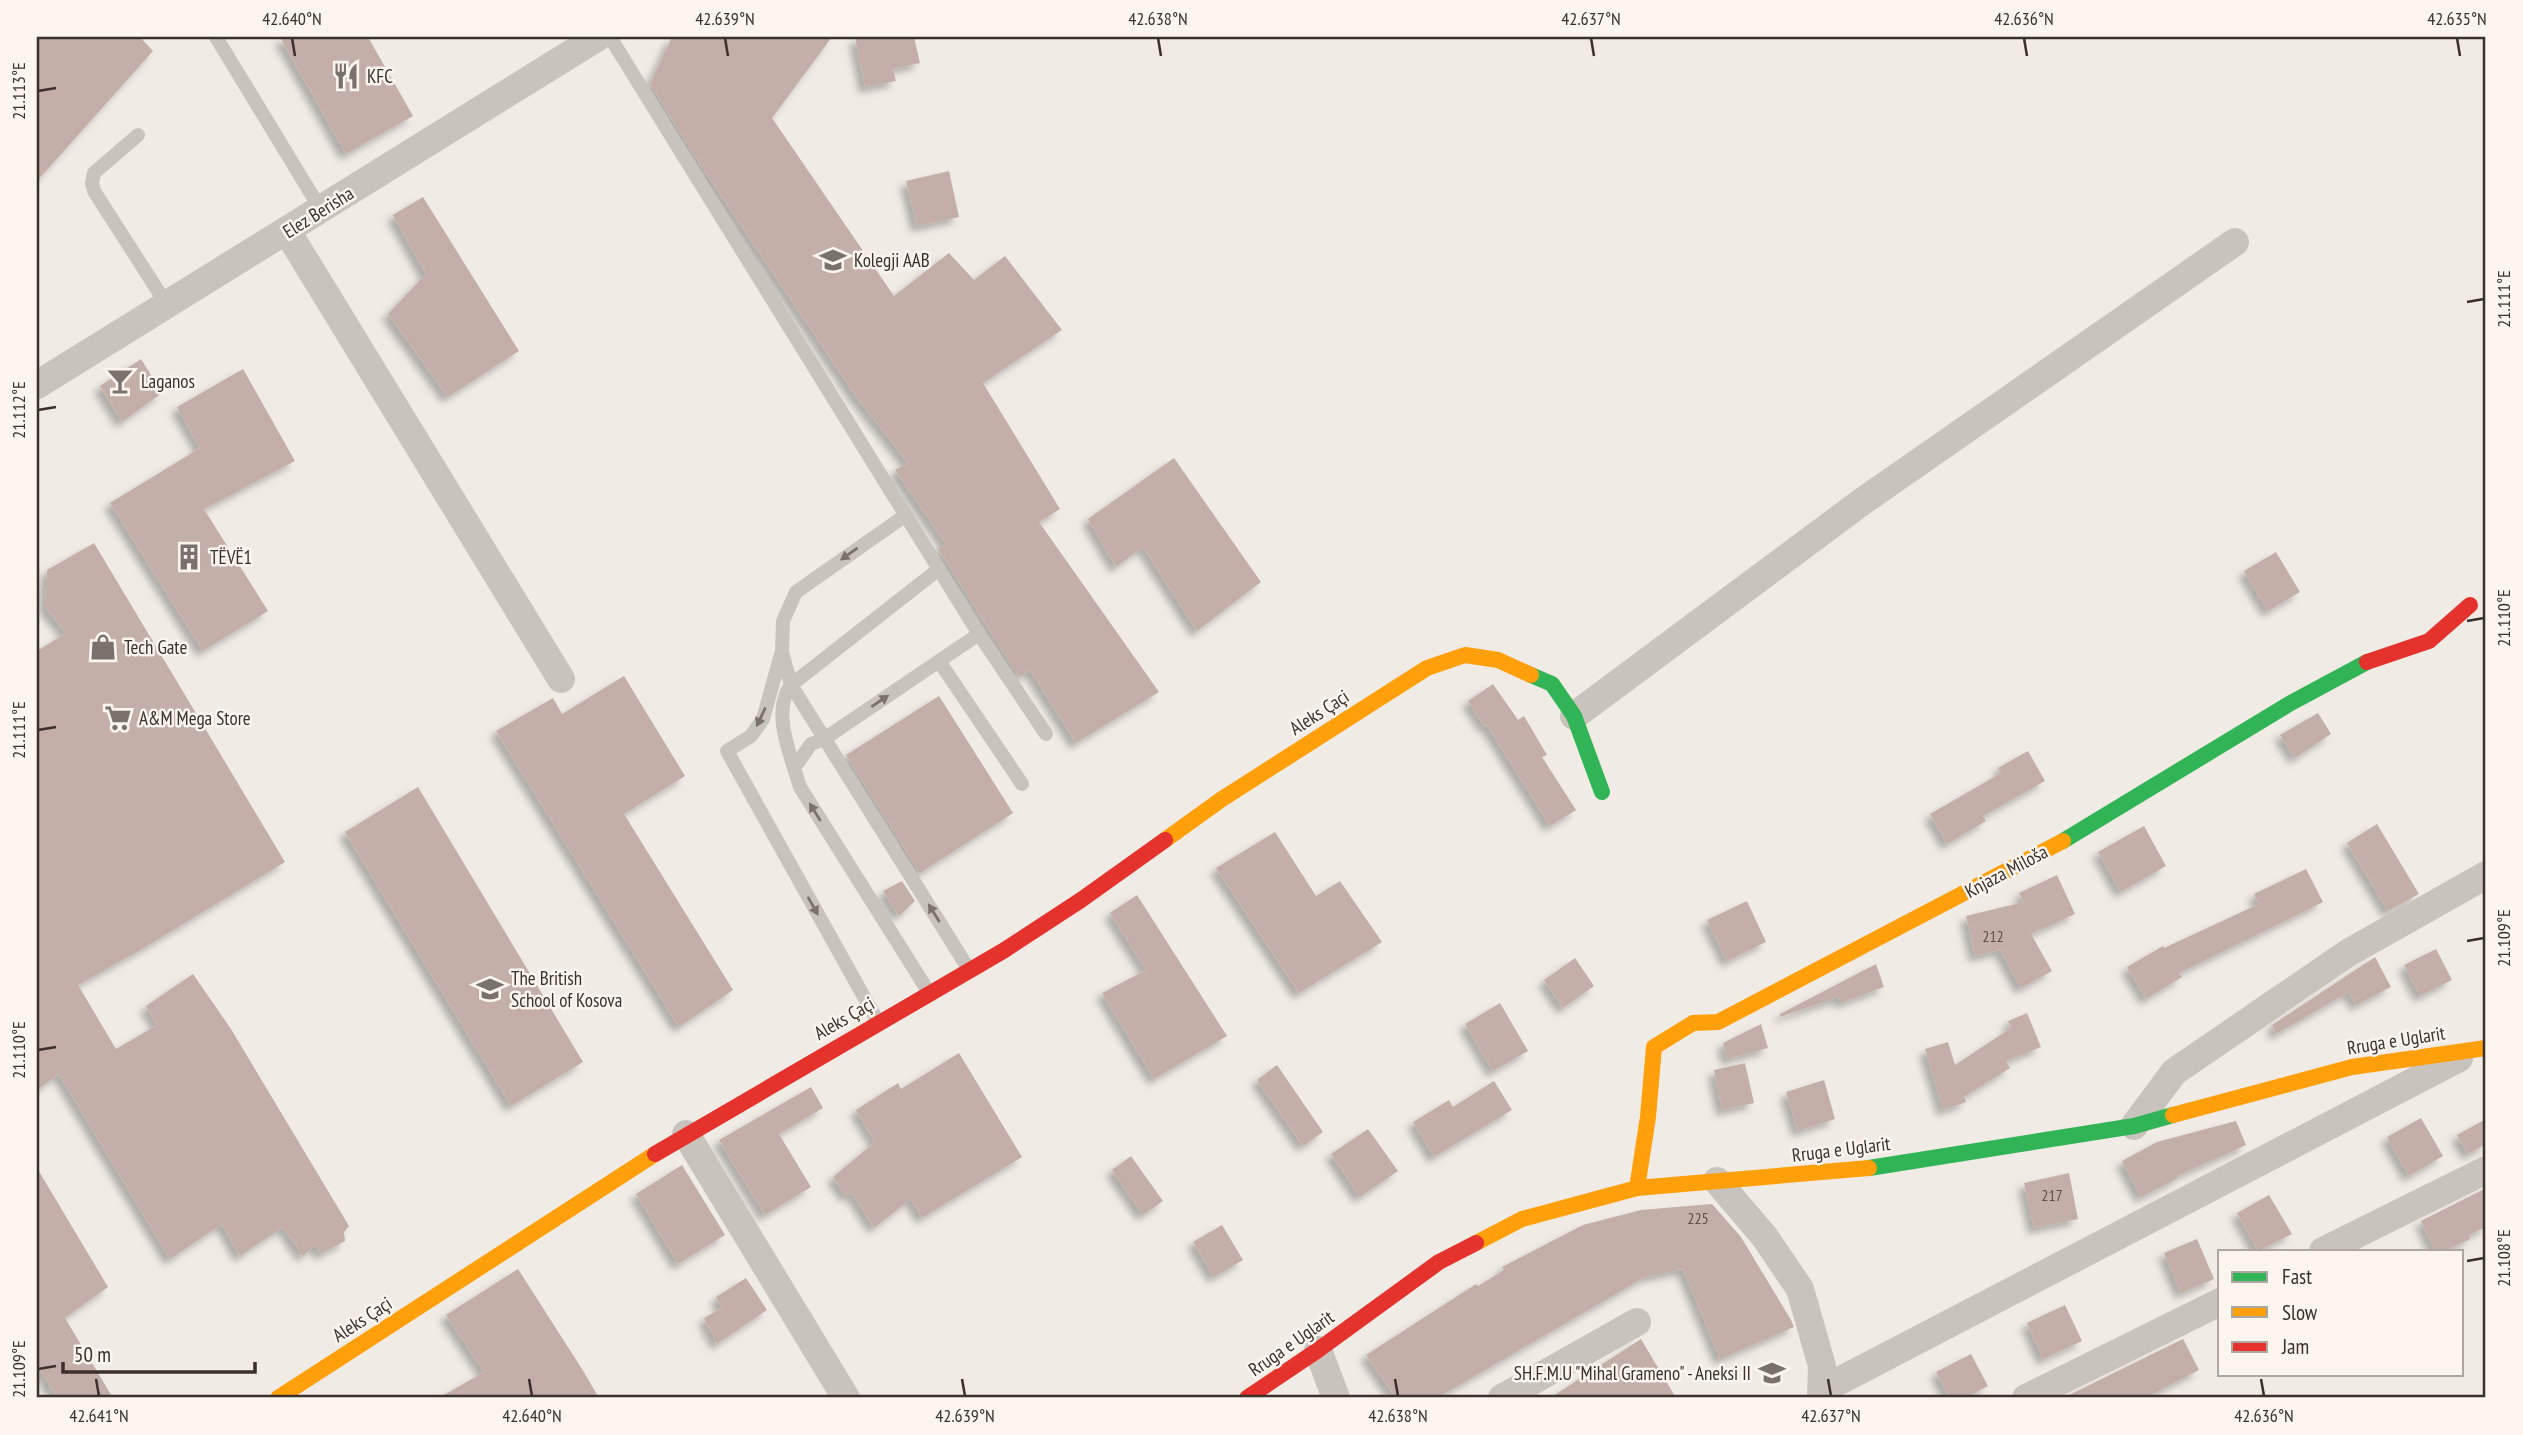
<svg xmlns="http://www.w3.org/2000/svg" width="2523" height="1435" viewBox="0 0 2523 1435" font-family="'PT Sans Narrow',sans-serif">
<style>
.building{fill:#c3afa7;filter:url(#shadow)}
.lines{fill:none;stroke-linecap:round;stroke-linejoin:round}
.lane{stroke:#c9c3be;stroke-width:14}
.street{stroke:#c9c3be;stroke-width:28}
.fast{stroke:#30b455;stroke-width:16}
.slow{stroke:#ff9f0a;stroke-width:16}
.jam{stroke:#e5322d;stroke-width:16}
.oneway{fill:#7b726d}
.ticks{fill:none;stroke:#3b302b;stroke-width:2.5}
.labels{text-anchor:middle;stroke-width:5;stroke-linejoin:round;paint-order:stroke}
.number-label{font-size:16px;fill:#5d504a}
.poi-label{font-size:19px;fill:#3b302b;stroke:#fbf5ee;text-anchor:start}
.street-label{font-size:19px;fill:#3b302b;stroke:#fbf5ee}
.neatline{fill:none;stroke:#3b302b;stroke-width:2.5}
.ticks-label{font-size:18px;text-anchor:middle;fill:#3b302b}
</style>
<defs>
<filter id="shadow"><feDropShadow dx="-6" dy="6" stdDeviation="3.5" flood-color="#0004"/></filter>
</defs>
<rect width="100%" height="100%" fill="#f0ebe5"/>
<g class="building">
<path d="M37,37H140L153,51L37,181Z"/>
<path d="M280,37H368L413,116L346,154Z"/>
<path d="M672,37H832L772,118L894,296L949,253L974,280L1005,256L1062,330L983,383L1060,509L1039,522L1159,692L1076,743L1030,670L1019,677L938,549L946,544L895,470L908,463L855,395L701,166L650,84Z"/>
<path d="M855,37H914L920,63L893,69L896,81L865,87Z"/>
<path d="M949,171L959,217L917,226L906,181Z"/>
<path d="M423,197L519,351L448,397L388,314L426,274L393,215Z"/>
<path d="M141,359L162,393L122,422L100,386Z"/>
<path d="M243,369L295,461L204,509L268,611L203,651L110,503L200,448L177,407Z"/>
<path d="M1174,458L1261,582L1197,631L1143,547L1116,567L1088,519Z"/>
<path d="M94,543L285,862L142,949L78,985L116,1049L157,1025L146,1006L193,974L231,1029L349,1226L344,1232L345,1241L321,1254L315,1245L303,1256L283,1227L240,1256L222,1224L170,1259L59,1074L37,1090V651L66,633L45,607L47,570Z"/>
<path d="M2276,552L2300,592L2268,611L2244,571Z"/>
<path d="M624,676L685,776L624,814L733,990L679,1027L496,731L553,698L562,714Z"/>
<path d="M1493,684L1518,720L1524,716L1547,755L1542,757L1576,810L1550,826L1487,725L1485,727L1468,701Z"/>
<path d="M939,696L1013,813L920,873L846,755Z"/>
<path d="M2318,713L2331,734L2295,758L2280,735Z"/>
<path d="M2028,751L2045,781L1983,816L1986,821L1947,844L1930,814L2001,773L1998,768Z"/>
<path d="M418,787L583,1062L511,1106L345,832Z"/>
<path d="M2377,824L2419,894L2388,911L2347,843Z"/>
<path d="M2144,826L2166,866L2121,892L2098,852Z"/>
<path d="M1275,832L1316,896L1340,881L1382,942L1299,993L1216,868Z"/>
<path d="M2306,869L2323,902L2179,973L2182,977L2146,999L2127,967L2163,946L2164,948L2259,904L2254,894Z"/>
<path d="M2057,875L2075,914L2031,934L2052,971L2021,988L2000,950L1975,956L1966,916L2024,902L2019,893Z"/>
<path d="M902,881L915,901L899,916L883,891Z"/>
<path d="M1137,895L1227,1036L1154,1079L1102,993L1146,970L1110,913Z"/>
<path d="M1747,901L1766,942L1727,961L1707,920Z"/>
<path d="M2436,949L2452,980L2420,996L2404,965Z"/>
<path d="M2375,957L2391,987L2356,1005L2349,992L2276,1034L2272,1025Z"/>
<path d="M1575,958L1594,986L1563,1008L1544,980Z"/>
<path d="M1876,964L1884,987L1841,1003L1839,997L1780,1017V1014Z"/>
<path d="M1500,1003L1528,1051L1493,1071L1465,1024Z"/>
<path d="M2027,1013L2041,1047L2006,1061L2010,1068L1964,1097L1966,1102L1943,1110L1925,1049L1948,1042L1955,1065L2011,1028L2008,1021Z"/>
<path d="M1761,1024L1768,1048L1727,1059L1723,1043Z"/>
<path d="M959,1053L1022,1157L922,1218L911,1199L874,1228L852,1193L846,1196L833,1177L875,1142L856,1110L898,1083L901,1089Z"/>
<path d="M1745,1063L1754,1103L1722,1110L1714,1070Z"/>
<path d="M1277,1065L1323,1132L1303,1146L1257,1080Z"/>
<path d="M1824,1080L1835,1119L1798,1131L1786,1092Z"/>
<path d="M1494,1081L1512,1110L1434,1157L1413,1122L1449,1100L1453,1107Z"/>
<path d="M811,1087L823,1108L779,1134L811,1187L765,1215L719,1140Z"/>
<path d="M2421,1118L2443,1156L2409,1176L2387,1137Z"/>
<path d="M2486,1119V1144L2468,1154L2457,1135Z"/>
<path d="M2236,1121L2246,1145L2177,1176L2178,1178L2141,1197L2122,1161L2157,1142Z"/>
<path d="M1368,1129L1398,1171L1360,1197L1331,1154Z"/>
<path d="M1131,1156L1163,1201L1143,1215L1112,1170Z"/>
<path d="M682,1165L725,1235L678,1264L636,1194Z"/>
<path d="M37,1168L108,1287L65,1318L113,1398H57L37,1365Z"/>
<path d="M2069,1173L2078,1219L2034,1228L2024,1183Z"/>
<path d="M2486,1188V1227L2469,1235L2470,1239L2445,1251H2435L2421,1221Z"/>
<path d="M2269,1195L2292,1234L2258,1251L2237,1213Z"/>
<path d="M1712,1204L1741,1237L1791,1320L1794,1327L1720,1359L1683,1269L1645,1277L1437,1398H1396L1366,1355L1476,1284L1478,1286L1504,1270L1502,1267L1583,1225L1641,1210Z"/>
<path d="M1222,1225L1243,1260L1214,1277L1193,1242Z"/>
<path d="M2197,1239L2214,1279L2181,1293L2164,1253Z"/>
<path d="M518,1269L582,1369L599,1398H439L484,1372L446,1315Z"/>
<path d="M746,1278L767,1310L717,1344L704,1318L722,1308L716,1297Z"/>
<path d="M2065,1305L2082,1341L2043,1359L2027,1323Z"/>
<path d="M1641,1339L1676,1398H1550Z"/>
<path d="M2183,1339L2199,1370L2145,1398H2063Z"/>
<path d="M1971,1354L1988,1386L1965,1398H1950L1936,1372Z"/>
</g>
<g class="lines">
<g class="lane">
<path d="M216,37L321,210"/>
<path d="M610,37L979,634L1046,734"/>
<path d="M138,135L94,173L92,183L94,191L167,305"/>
<path d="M906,515L796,592L783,621L782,652L791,685L968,968"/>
<path d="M781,654L763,719L751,736L727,751L878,1022"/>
<path d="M939,661L1022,784"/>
<path d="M794,768C786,743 774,708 791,685L939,569"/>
<path d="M928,991L800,787L794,768L811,744L824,739L979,634"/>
</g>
<g class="street">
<path d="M287,231L561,679"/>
<path d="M37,385L598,37"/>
<path d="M1574,716L1863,501L2235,242"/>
<path d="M2134,1126L2174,1072L2348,953L2486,875"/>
<path d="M686,1134L846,1398"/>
<path d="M1717,1181L1764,1236L1800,1289L1822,1366L1821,1398"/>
<path d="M2323,1251L2486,1170"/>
<path d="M1318,1350L1336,1398"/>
<path d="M1822,1390L2459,1058"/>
<path d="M1502,1398L1637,1322"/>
<path d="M2026,1398L2220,1302"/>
</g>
<g class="fast">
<path d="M1531,675L1552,684L1574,716L1602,792"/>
<path d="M2063,841L2289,704L2367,662"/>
<path d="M1869,1168L2134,1126L2173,1115"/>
</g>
<g class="slow">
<path d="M1165,840L1222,799L1427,668L1465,655L1498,660L1531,675"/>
<path d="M2173,1115L2352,1067L2486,1048"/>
<path d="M1637,1188L1648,1117L1654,1047L1693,1023L1718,1022L2063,841"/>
<path d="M1476,1243L1522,1219L1637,1188L1869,1168"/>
<path d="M278,1398L655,1154"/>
</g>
<g class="jam">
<path d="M2367,662L2429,641L2470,605"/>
<path d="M655,1154L1003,951L1081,900L1165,840"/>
<path d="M1247,1398L1318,1350L1439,1262L1476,1243"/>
</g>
</g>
<defs><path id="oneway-solid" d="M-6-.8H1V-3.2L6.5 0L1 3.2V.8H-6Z" transform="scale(1.75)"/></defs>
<g class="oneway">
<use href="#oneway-solid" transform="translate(849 554) rotate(145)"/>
<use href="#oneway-solid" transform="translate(880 701) rotate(-34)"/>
<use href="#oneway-solid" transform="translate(761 717) rotate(115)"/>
<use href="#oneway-solid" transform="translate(815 812) rotate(-122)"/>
<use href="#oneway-solid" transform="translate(813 906) rotate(61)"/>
<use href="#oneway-solid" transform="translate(934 913) rotate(-122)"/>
</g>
<path class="ticks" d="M292,38L295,56M725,38L728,56M1158,38L1161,56M1591,38L1594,56M2024,38L2027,56M2457,38L2460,56M38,91L56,88M2467,302L2484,299M38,410L56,407M2467,621L2484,618M38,730L56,727M2467,941L2484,938M38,1050L56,1047M2467,1261L2484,1258M38,1369L56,1366M96,1379L99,1396M529,1379L532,1396M962,1379L965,1396M1395,1379L1398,1396M1828,1379L1831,1396M2261,1379L2264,1396"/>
<defs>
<g id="restaurant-bare" transform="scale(2.1)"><path d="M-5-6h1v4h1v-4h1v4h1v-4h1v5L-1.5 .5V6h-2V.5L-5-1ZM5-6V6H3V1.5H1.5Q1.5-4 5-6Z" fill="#7a716c" stroke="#fbf5ee" stroke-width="2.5" paint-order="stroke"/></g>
<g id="university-bare" transform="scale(2.1)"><path d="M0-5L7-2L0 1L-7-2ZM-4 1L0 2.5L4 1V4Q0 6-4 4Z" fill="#7a716c" stroke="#fbf5ee" stroke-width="2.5" paint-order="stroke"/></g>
<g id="bar-bare" transform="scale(2.1)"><path d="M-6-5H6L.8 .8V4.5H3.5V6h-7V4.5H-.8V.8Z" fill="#7a716c" stroke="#fbf5ee" stroke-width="2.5" paint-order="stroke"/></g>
<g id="building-bare" transform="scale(2.1)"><path d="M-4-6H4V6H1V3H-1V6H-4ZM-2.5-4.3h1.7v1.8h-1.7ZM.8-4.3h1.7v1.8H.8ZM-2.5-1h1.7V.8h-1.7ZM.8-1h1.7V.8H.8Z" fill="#7a716c" stroke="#fbf5ee" stroke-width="2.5" paint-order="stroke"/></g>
<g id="shop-bare" transform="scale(2.1)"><path d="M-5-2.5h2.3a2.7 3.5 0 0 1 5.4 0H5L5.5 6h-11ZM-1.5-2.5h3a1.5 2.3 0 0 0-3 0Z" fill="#7a716c" stroke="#fbf5ee" stroke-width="2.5" paint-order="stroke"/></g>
<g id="supermarket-bare" transform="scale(2.1)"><path d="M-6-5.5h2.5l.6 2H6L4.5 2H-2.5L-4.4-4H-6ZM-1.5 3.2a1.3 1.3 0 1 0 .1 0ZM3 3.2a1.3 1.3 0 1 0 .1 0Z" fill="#7a716c" stroke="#fbf5ee" stroke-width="2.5" paint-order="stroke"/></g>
<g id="school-bare" transform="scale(2.1)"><path d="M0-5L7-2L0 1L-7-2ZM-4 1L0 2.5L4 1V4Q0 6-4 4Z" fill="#7a716c" stroke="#fbf5ee" stroke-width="2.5" paint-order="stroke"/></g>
</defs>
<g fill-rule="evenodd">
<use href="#restaurant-bare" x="346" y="76"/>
<use href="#university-bare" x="833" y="260"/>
<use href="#bar-bare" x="120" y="381"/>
<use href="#building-bare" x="189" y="557"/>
<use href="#shop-bare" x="103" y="647"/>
<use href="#supermarket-bare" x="118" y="718"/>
<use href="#school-bare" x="490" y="989"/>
<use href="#school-bare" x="1772" y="1373"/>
</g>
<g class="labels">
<g class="number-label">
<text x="1993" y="942">212</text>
<text x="2052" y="1201">217</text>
<text x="1698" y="1224">225</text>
</g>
<g class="poi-label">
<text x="367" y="83">KFC</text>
<text x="854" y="267">Kolegji AAB</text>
<text x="141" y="388">Laganos</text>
<text x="210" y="564">TËVË1</text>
<text x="124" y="654">Tech Gate</text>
<text x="139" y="725">A&amp;M Mega Store</text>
<text x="511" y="985">The British<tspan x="511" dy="22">School of Kosova</tspan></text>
<text x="1751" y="1380" text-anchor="end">SH.F.M.U "Mihal Grameno" - Aneksi II</text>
</g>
<g class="street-label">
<text transform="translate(318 212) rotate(-32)" y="7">Elez Berisha</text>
<text transform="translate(1319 712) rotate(-33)" y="7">Aleks Çaçi</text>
<text transform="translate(2006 871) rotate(-28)" y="7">Knjaza Miloša</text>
<text transform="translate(844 1018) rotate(-30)" y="7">Aleks Çaçi</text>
<text transform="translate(2396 1040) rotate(-9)" y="7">Rruga e Uglarit</text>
<text transform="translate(1841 1149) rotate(-7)" y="7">Rruga e Uglarit</text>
<text transform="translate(362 1319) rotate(-33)" y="7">Aleks Çaçi</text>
<text transform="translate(1291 1343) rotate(-35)" y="7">Rruga e Uglarit</text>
</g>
</g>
<rect width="2523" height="1435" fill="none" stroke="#fbf5ee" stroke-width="77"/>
<rect x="2218" y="1250" width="245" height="126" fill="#fbf5ee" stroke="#aea6a0" stroke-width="2"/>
<rect x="2232" y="1272" width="35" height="10" fill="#30b455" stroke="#aea6a0" stroke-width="2"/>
<text x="2282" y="1284" font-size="21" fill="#3b302b">Fast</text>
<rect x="2232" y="1307" width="35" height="10" fill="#ff9f0a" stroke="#aea6a0" stroke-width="2"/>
<text x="2282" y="1320" font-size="21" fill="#3b302b">Slow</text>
<rect x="2232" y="1342" width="35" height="10" fill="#e5322d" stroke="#aea6a0" stroke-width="2"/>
<text x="2282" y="1354" font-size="21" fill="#3b302b">Jam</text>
<path d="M63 1362v10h192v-10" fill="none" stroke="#3b302b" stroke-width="3.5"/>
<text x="74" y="1362" font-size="21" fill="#3b302b" stroke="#fbf5ee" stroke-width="5" paint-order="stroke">50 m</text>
<rect x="38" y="38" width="2446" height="1358" class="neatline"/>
<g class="ticks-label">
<text x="292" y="25">42.640°N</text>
<text x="725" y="25">42.639°N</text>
<text x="1158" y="25">42.638°N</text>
<text x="1591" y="25">42.637°N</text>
<text x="2024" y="25">42.636°N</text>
<text x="2457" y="25">42.635°N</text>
<text transform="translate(19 91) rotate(-90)" y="6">21.113°E</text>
<text transform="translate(2504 299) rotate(-90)" y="6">21.111°E</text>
<text transform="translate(19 410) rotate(-90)" y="6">21.112°E</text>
<text transform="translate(2504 618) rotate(-90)" y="6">21.110°E</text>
<text transform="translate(19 730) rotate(-90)" y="6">21.111°E</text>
<text transform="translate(2504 938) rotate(-90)" y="6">21.109°E</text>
<text transform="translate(19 1050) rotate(-90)" y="6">21.110°E</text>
<text transform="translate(2504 1258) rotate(-90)" y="6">21.108°E</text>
<text transform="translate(19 1369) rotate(-90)" y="6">21.109°E</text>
<text x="99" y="1422">42.641°N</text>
<text x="532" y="1422">42.640°N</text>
<text x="965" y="1422">42.639°N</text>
<text x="1398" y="1422">42.638°N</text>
<text x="1831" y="1422">42.637°N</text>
<text x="2264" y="1422">42.636°N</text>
</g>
</svg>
